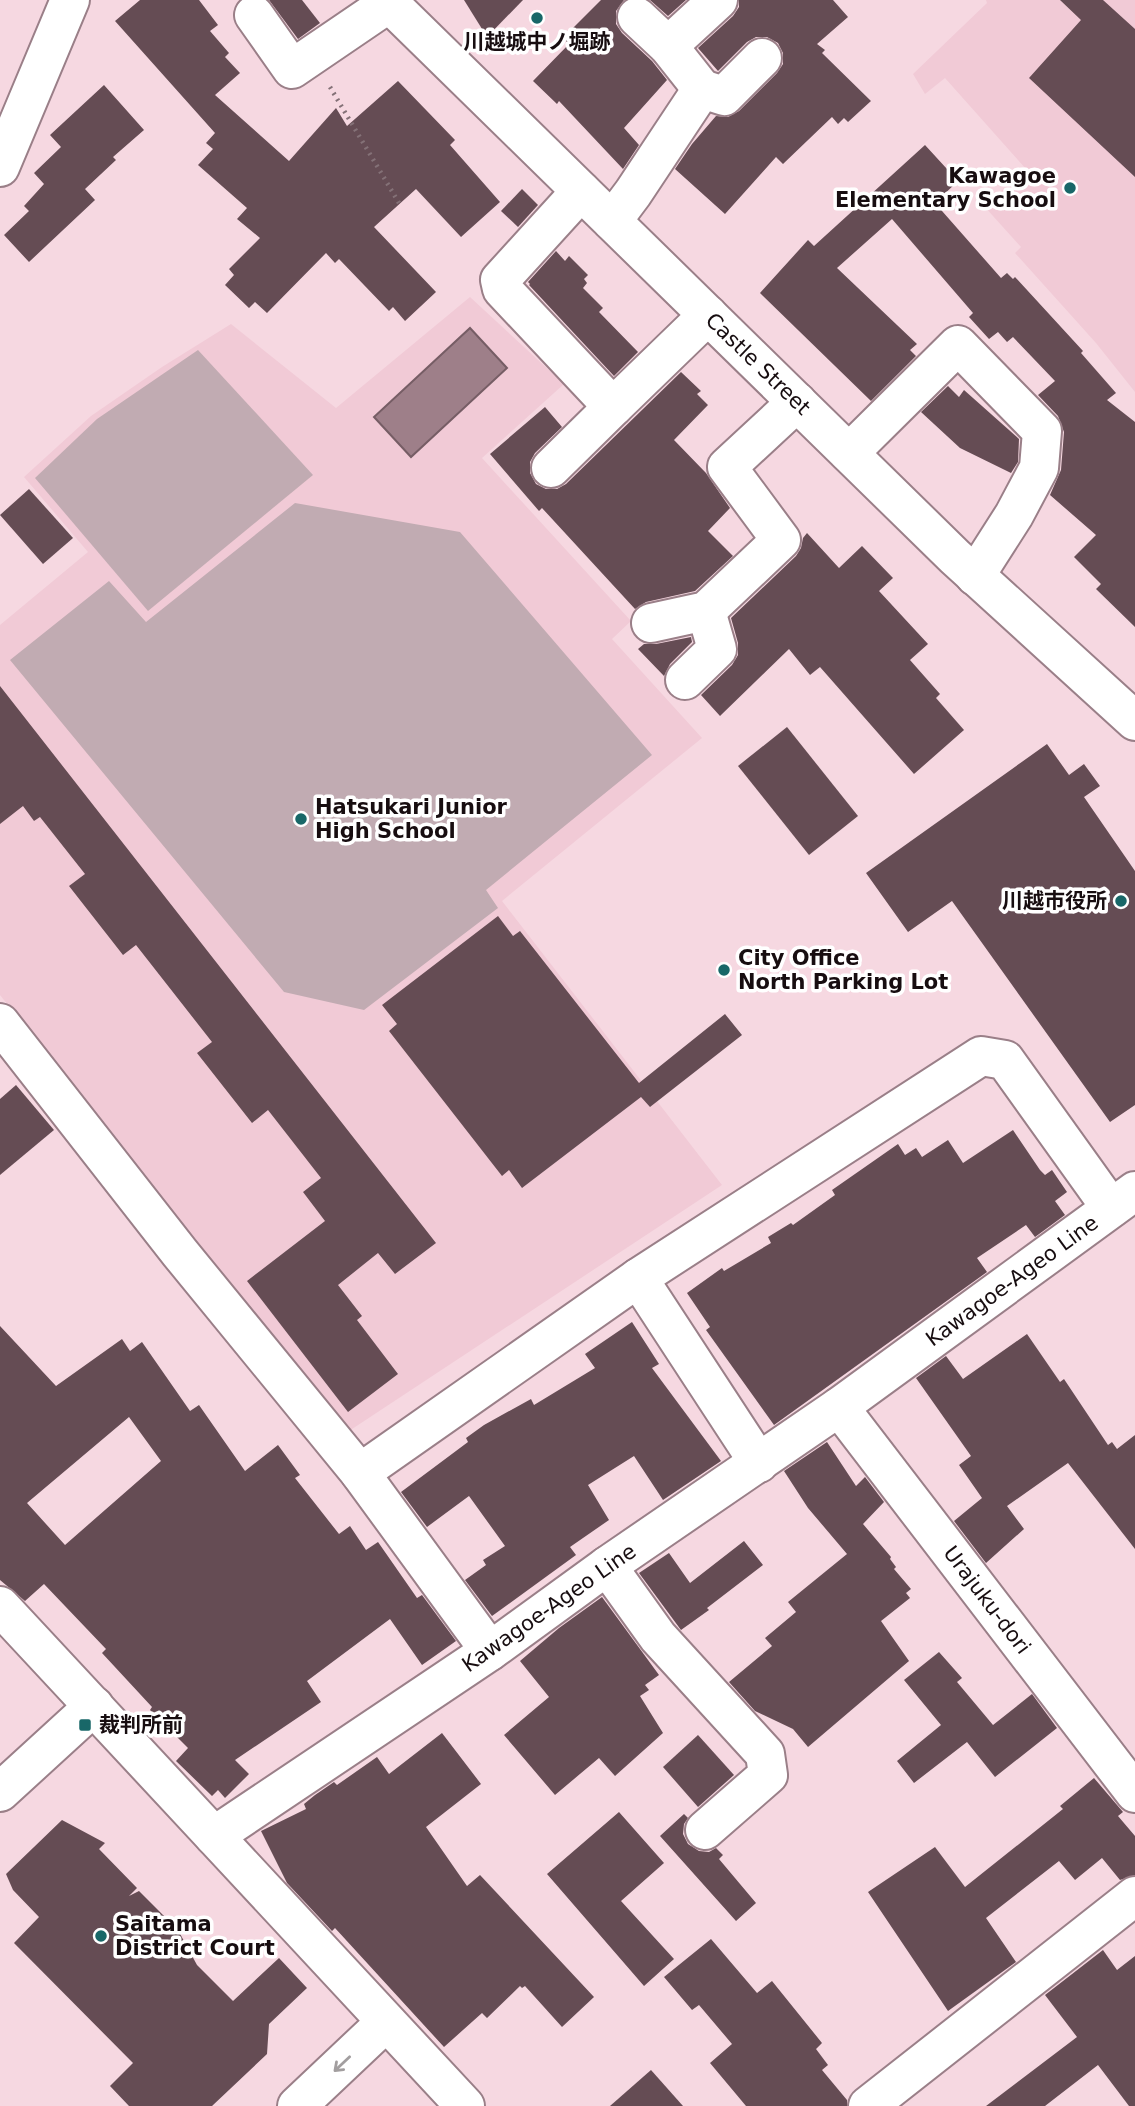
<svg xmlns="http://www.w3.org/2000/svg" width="1135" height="2106" viewBox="0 0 1135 2106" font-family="'DejaVu Sans','Noto Sans JP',sans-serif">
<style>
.built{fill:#f1cad6}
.green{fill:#c1abb2}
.water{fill:#9e7f89;stroke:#765d65;stroke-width:2}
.building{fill:#654c54;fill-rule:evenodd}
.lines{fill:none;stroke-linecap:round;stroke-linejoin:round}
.minor-casing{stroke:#9a7f88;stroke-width:42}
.major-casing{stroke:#9a7f88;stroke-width:42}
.path{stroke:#847177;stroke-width:4.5;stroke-dasharray:2 5;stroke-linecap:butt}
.minor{stroke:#fff;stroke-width:38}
.major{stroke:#fff;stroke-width:38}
.oneway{stroke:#a29e9f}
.poi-dot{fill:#186768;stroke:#fff;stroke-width:2.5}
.labels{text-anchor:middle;stroke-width:7;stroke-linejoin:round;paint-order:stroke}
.poi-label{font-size:21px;font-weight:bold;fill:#170d10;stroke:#fff;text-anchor:start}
.street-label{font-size:21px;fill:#170d10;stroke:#fff}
</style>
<rect width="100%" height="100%" fill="#f6d8e1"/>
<g class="built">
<path d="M986,0H1135V392L1096,343L1015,253L1021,247L984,206L1026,169L945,78L925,94L913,74L987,3Z"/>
<path d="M470,297L564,384L482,458L631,621L612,639L702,738L502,901L722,1185L346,1433L0,995V625L88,552L24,477L91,416L162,367L231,324L336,408Z"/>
</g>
<g class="green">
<path d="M198,350L313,475L148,611L35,478L97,419Z"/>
<path d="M295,503L460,532L652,755L486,890L498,908L364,1010L284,992L10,660L109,581L146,622Z"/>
</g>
<path class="water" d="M470,328L507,368L411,457L374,417Z"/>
<g class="building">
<path d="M140,0H199L218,25L210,31L229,53L225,57L240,73L215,95L289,161L336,108L347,126L398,81L455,140L450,145L500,202L461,237L416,189L374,227L436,292L405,321L393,307L389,311L339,259L335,263L326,253L267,313L255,302L249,308L225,285L234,275L229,269L260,238L237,219L247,208L198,165L213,149L206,143L215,133L115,21Z"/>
<path d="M269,0H302L320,23L298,39Z"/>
<path d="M464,0H523L487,37Z"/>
<path d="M601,0H624L616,11V24L622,33L652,61L667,80L624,128L639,145L623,169L559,101L557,104L533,81L569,44L563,38Z"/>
<path d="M650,0H686L668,16Z"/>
<path d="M739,0H833L848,17L817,44L825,50L822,53L871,101L848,122L844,118L838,124L832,117L783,164L776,157L725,214L675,169L692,144L716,116L728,117L739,111L777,73L783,64V53L778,43L767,37H756L747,42L718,71L698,48L733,16L739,7Z"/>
<path d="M1060,0H1103L1135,29V177L1029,78L1081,20Z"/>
<path d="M104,85L144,130L113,157L116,160L85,189L95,200L29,262L4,235L29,211L24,206L44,184L34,173L61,147L50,135Z"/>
<path d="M925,145L958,181L935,203L1001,278L1007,273L1013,279L1015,277L1083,351L1081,353L1116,393L1107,400L1135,422V627L1096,589L1101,584L1074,557L1096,535L1050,495L1061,470L1064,432L1058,416L1038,395L1055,381L1013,337L1007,342L998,332L989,339L969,317L973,313L892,219L837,268L917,344L910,350L916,356L871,401L760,293L808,240L814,246Z"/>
<path d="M522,189L538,205L518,227L501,211Z"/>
<path d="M556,251L565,261L569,256L588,275L584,279L587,283L583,288L603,308L599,312L638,352L614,376L529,285L530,284L528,282Z"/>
<path d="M681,372L701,391L697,394L708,405L674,440L706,473L730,508L708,531L733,556L695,591L646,602L635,609L542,508L539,511L490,454L545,407L562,427L535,453L530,462V473L536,484L546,489H557L566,484Z"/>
<path d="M948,386L959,397L964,390L1019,439L1018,462L1011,473L960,448L921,412Z"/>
<path d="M29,489L73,538L43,564L0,515Z"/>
<path d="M807,533L839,568L862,546L893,578L879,591L928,644L910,660L940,694L936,698L964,730L914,774L820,667L810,675L789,649L720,716L701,695L732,665L738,655V643L731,618L796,556L801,548L803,538Z"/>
<path d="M691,637L692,642L670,664L664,676L638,649L644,644H656Z"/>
<path d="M0,686L436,1243L395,1274L378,1253L338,1285L362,1316L357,1320L398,1374L348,1412L247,1281L325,1221L303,1192L321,1178L268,1110L252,1123L197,1053L212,1042L136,945L123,955L69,886L85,874L40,817L34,821L23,806L0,824Z"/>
<path d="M787,727L858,816L809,855L738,766Z"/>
<path d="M1047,744L1069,775L1084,764L1100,786L1084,797L1135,871V1105L1110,1122L952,901L908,932L866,873Z"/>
<path d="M498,916L513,936L520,931L639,1083L725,1014L742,1035L650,1107L641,1097L522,1188L509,1170L502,1176L389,1031L397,1024L382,1005Z"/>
<path d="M16,1085L54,1130L0,1175V1099Z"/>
<path d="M1013,1130L1040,1170L1045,1175L1052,1170L1067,1192L1055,1201L1065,1215L1035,1237L1026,1225L977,1258L987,1272L774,1425L706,1330L710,1327L687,1293L722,1268L724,1271L771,1243L768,1237L791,1223L793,1225L835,1195L832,1190L898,1144L905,1155L916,1148L922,1157L948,1140L963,1163Z"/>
<path d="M632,1322L659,1364L652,1368L721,1461L663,1500L634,1456L588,1485L609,1520L570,1547L576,1555L492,1616L465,1580L486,1565L483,1560L505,1546L469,1496L427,1527L401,1492L468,1442L466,1438L484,1425L531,1399L534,1405L595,1368L585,1354Z"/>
<path d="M0,1326L56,1386L122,1339L130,1351L142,1342L190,1411L199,1405L245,1471L278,1445L300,1475L295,1478L339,1534L350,1526L366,1550L378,1542L417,1598L422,1595L456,1641L422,1665L390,1619L307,1681L321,1702L235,1760L249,1774L225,1798L218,1790L212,1796L176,1761L188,1748L150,1710L152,1707L102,1653L106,1649L44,1584L25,1601L0,1580ZM129,1417L161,1461L65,1545L27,1503Z"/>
<path d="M1027,1334L1060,1382L1064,1379L1108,1445L1112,1442L1117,1449L1135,1435V1549L1068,1463L1007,1506L1024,1529L986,1563L954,1521L982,1498L959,1465L971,1456L916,1378L946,1356L963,1379Z"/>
<path d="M827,1442L856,1486L865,1477L884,1502L863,1524L891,1557L890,1559L896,1567L894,1569L911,1589L906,1593L910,1598L881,1621L909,1661L808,1747L793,1729L755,1711L729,1682L772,1646L765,1638L796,1612L788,1602L847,1554L808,1508L784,1471Z"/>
<path d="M744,1541L763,1565L707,1608L709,1610L681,1630L639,1573L669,1553L690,1583Z"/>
<path d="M602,1597L659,1675L645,1685L649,1690L640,1696L663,1733L615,1776L599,1758L555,1795L504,1735L549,1697L520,1661L559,1628Z"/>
<path d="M939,1652L962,1678L957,1682L993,1725L1032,1694L1057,1728L995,1777L967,1742L914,1783L897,1761L941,1725L904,1680Z"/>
<path d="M442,1733L481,1784L426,1827L467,1886L480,1875L594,1997L562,2027L525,1986L522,1988L520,1986L487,2018L482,2013L444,2047L335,1928L332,1931L287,1883L261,1831L306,1809L304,1804L315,1795L334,1782L337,1785L377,1757L389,1774Z"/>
<path d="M698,1735L734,1775L698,1807L663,1767Z"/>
<path d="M1094,1778L1123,1812L1118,1816L1135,1836V1875L1120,1880L1102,1858L1075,1880L1059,1861L986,1918L1016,1962L948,2011L868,1892L935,1847L965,1887L1063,1809L1060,1806Z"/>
<path d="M619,1812L664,1863L621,1901L674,1959L644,1986L547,1874Z"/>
<path d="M684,1814L688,1818L684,1824L683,1834L688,1844L699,1851L709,1852L716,1848L723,1855L719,1859L756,1903L736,1921L660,1836Z"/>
<path d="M62,1820L105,1843L99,1849L137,1888L129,1896L139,1891L178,1930L197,1965L233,2001L279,1958L307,1988L269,2024L267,2054L212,2106H129L110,2086L133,2063L14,1943L39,1917L13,1890L6,1874Z"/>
<path d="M711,1939L757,1993L772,1981L822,2043L816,2049L828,2065L822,2070L847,2100V2106H746L710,2063L732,2044L699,2005L692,2010L664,1977Z"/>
<path d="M1103,1950L1117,1970L1135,1956V2106H1129L1098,2065L1045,2106H986L1077,2037L1045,1995Z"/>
<path d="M651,2070L683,2106H610Z"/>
</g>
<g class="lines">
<g class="minor-casing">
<g id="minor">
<path d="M386,0L955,557L1135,721"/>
<path d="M254,15L292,69L389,3"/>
<path d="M637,17L668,46L702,89"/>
<path d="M668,46L718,0"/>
<path d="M0,167L70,0"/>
<path d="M581,191L500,280L502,289L613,407L708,315"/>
<path d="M612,221L633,193L702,89L724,96L762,58"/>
<path d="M849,453L958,345L1042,431L1039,468L1014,515L975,576"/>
<path d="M551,468L613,407"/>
<path d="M651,623L706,611L781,540L727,467L797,402"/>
<path d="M685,680L717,649L706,611"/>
<path d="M0,1023L180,1253L360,1473L490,1651"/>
<path d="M638,1278L759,1463"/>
<path d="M839,1407L1135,1793"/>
<path d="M360,1473L638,1278L981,1056L1005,1060L1111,1208"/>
<path d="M607,1566L658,1637L765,1754L768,1775L705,1830"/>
<path d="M0,1792L94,1706"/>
<path d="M214,1836L465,2106"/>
<path d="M297,2106L386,2022"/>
<path d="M868,2106L1135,1896"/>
</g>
</g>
<g class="major-casing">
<path id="major" d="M0,1606L214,1836L490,1651L607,1566L839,1407L1135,1191"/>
</g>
<path class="path" d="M330,87L399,203"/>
<use href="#minor" class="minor"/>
<use href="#major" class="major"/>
</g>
<defs><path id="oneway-shaft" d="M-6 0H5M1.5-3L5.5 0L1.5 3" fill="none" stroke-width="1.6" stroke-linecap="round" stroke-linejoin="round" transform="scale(1.75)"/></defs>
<use class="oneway" href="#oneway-shaft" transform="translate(342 2064) rotate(137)"/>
<g class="poi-dot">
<circle cx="537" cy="18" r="7"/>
<circle cx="1070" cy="188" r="7"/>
<circle cx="301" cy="819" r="7"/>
<circle cx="1121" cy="901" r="7"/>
<circle cx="724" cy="970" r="7"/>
<rect x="78" y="1718" width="14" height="14" rx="3.5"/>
<circle cx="101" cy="1936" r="7"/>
</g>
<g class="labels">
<g class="poi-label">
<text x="537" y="49" text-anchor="middle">川越城中ノ堀跡</text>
<text x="1056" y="183" text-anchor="end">Kawagoe<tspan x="1056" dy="24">Elementary School</tspan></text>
<text x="315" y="814">Hatsukari Junior<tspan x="315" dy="24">High School</tspan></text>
<text x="1107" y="908" text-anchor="end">川越市役所</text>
<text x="738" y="965">City Office<tspan x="738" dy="24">North Parking Lot</tspan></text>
<text x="99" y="1732">裁判所前</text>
<text x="115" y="1931">Saitama<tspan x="115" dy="24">District Court</tspan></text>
</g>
<g class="street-label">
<text transform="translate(758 364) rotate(44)" y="7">Castle Street</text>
<text transform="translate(1012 1281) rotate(-36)" y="7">Kawagoe-Ageo Line</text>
<text transform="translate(987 1600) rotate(53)" y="7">Urajuku-dori</text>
<text transform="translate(549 1608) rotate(-35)" y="7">Kawagoe-Ageo Line</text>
</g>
</g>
</svg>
